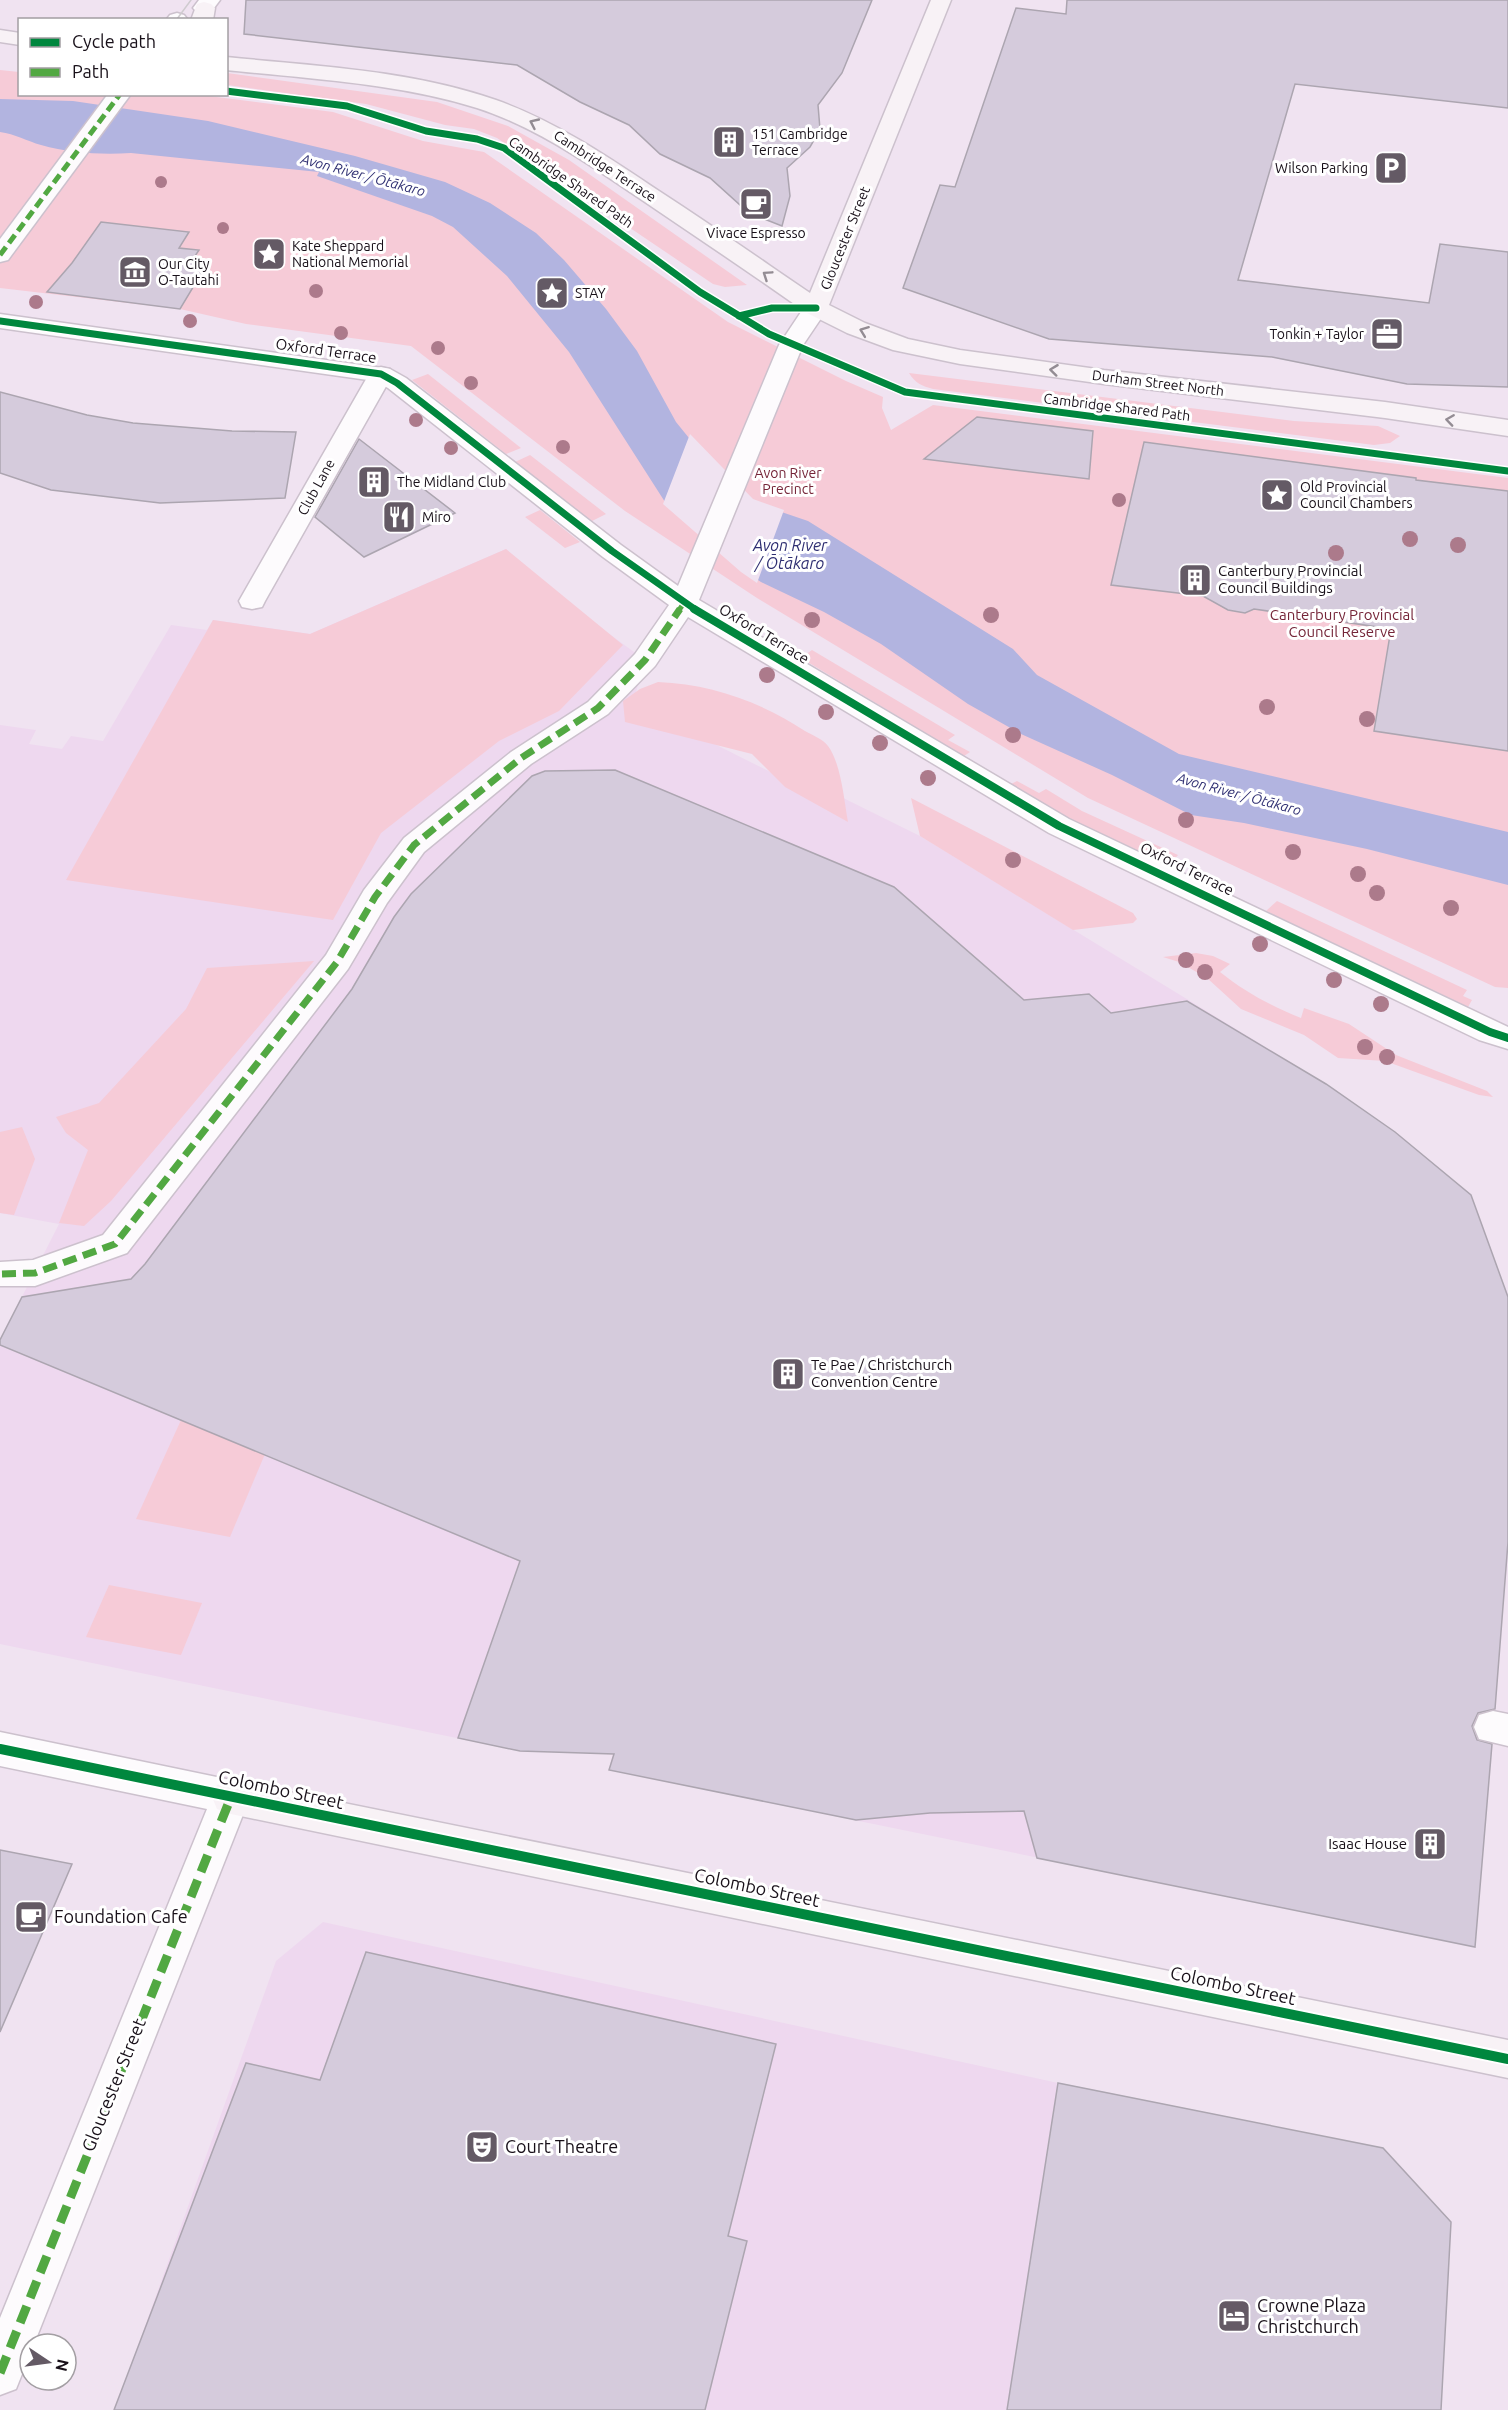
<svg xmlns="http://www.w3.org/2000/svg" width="1508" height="2410" viewBox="0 0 1508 2410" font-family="Ubuntu,sans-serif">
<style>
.built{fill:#eed8ef}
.green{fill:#f6cbd7}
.water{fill:#b2b4e0}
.pier{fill:#f0e3f1}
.building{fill:#d5cbdc;stroke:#aca5b0;stroke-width:1.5}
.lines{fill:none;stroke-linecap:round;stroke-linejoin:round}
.lane-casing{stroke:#ccc1cd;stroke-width:3}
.street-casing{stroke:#ccc1cd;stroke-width:3}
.secondary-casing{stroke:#ccc1cd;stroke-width:3}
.lane{fill:#fdfbfd;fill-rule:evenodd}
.street{fill:#fdfbfd;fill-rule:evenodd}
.secondary{fill:#f8f2f6;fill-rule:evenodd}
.tram{stroke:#cfcbcf;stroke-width:1.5}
.quiet-far2{stroke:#52a842;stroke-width:5;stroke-dasharray:10 5;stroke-linecap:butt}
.quiet-far1{stroke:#52a842;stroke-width:7;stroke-dasharray:14 7;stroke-linecap:butt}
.quiet{stroke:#52a842;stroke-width:9;stroke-dasharray:18 9;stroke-linecap:butt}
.cycleway-far2-casing{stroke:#fff;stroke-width:10}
.cycleway-far1-casing{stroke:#fff;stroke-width:12}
.cycleway-casing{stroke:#fff;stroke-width:14}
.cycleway-far2{stroke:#00873e;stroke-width:7}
.cycleway-far1{stroke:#00873e;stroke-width:8}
.cycleway{stroke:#00873e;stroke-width:10}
.tree{fill:#ac7a8b}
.oneway{stroke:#938c93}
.labels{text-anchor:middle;stroke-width:6;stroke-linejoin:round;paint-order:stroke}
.far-poi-label{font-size:14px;fill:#181019;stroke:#fff;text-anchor:start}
.far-street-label{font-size:14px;fill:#181019;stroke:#fff}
.far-water-label{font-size:14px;font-style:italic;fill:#2f2f72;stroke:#fff}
.far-park-label{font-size:14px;fill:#752538;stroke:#fff}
.street-label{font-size:15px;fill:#181019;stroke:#fff}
.poi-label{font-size:15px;fill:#181019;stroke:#fff;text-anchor:start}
.park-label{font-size:15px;fill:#752538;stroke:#fff}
.water-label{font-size:16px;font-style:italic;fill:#2f2f72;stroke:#fff}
.near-street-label{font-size:18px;fill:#181019;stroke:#fff}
.near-poi-label{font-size:18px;fill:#181019;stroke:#fff;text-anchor:start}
</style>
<rect width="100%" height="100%" fill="#f0e3f1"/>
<g class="built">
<path d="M506,549L586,617L645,660L633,703L814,794L823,788L920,836L1326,1084L1395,1132L1471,1195L1508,1297V1542L1475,1947L609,1770L613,1754L520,1751L0,1644V1340L59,1224L0,1213V725L36,730L29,744L62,749L71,736L103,741L171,625L207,630L213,620L310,634Z"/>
<path d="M323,1922L1058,2083L1007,2410H115L276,1961Z"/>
</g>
<g class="green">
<path d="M0,70L19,72L20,94L201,95L333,112L423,141L484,152L728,322L846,381L883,397L882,408L891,430L933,405L1508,478V988L1495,987L1088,798L757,598L625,511L411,346L246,324L180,309L0,288Z"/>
<path d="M227,73L437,102L508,126L569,160L747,285L725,287L713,284L497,138L474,129L445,125L366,104L227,85Z"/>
<path d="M909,373L1294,421L1378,426L1400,436L1390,443L1374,445L933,389C922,386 915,383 909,373Z"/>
<path d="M428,374L521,448L506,454L412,380Z"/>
<path d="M530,455L606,514L592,521L515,462Z"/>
<path d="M540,510L580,542L565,548L525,517Z"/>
<path d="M506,549L623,645L559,711L499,741L381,833L333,920L66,880L213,620L310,634Z"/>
<path d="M791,646L805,655L812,650L955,735L948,740L970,752L964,756L786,649Z"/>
<path d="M658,682C711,684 761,702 805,731C812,735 823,739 828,746C841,763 844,800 848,822L785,787L752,754L625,722L623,701L640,689Z"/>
<path d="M1017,781L1039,793L1046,789L1082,811L1178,855L1173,861L1181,865L1177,870L1067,819L1011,784Z"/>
<path d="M911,798L1133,913L1137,919L1133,923L1073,930L920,836Z"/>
<path d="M1277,901L1467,990L1463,996L1472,1000L1468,1007L1266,911Z"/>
<path d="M1196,953L1213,956L1230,964L1220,972C1245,992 1271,1006 1301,1018L1304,1008L1349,1024L1396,1055L1487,1091L1493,1097L1479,1095L1385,1061L1338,1058L1304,1035L1241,1009L1207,978L1179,962L1163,957Z"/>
<path d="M314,961L111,1201L84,1226L59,1223L88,1150L66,1133L56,1117L99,1103L186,1009L207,968Z"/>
<path d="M22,1127L35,1159L14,1215L0,1213V1132Z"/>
<path d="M181,1420L265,1454L230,1537L136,1519Z"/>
<path d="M109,1585L202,1603L181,1655L86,1637Z"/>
</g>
<path class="water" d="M0,99L73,101L208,121L355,156L445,182L490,203L536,233L564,260L606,309L637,351L676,422L689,438L752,502L808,521L1013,649L1037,675L1179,754L1508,832V885L1367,849L1244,823L1191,815L1112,775L1021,734L968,704L881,644L824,612L761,582L743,570L665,502L569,352L507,276L453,227L432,216L317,176L319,172L131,153C101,155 70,153 41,145C27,141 15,134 0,132Z"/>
<path class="pier" d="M690,434L753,499L784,510L757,583L741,572L663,504Z"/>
<g class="building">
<path d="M246,0H872L842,73L818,105L820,129L817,135L810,147L787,168L790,196L782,226L749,213L710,178L660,154L629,125L580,102L517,65L244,34Z"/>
<path d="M1067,0H1508V108L1295,84L1238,280L1429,303L1440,244L1508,252V387L1407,384L1272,357L1049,339L903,288L940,185L955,187L1016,8L1066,14Z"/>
<path d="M101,222L189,232L179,248L199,250L191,262L207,264L180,309L47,292L72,263Z"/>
<path d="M0,392L87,415L133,423L232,431L296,432L285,498L160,503L51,490L0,473Z"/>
<path d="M977,417L1093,431L1089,479L924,459Z"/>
<path d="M359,439L455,513L364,557L315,517Z"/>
<path d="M1144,442L1416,478V480L1508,491V751L1374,731L1391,629L1254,609L1245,613L1228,610L1203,596L1111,585Z"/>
<path d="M615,770L894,887L1024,1000L1089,994L1111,1013L1187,1001L1326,1084L1395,1132L1471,1195L1508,1297V1542L1495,1709L1478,1713L1472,1726L1477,1740L1492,1744L1475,1947L1037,1858L1024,1811L930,1813L856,1820L609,1770L614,1754L520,1751L458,1738L520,1561L0,1345V1340L22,1297L131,1279L145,1264L352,989L394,917L411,894L532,776L545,771Z"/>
<path d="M0,1850L72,1864L0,2032Z"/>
<path d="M366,1952L776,2044L728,2236L747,2241L705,2410H114L246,2063L320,2080Z"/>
<path d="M1058,2083L1383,2148L1451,2222L1441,2410H1007Z"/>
</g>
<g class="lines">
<g class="lane-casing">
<g id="lane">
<path d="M381,367L390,369L393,374L265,601L262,607L252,609L242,607L239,601L369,374L372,369Z"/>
<path d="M1493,1711L1508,1714V1746L1479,1739L1474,1727L1479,1715Z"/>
</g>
</g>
<g class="street-casing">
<g id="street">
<path d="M199,0H220L211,12L204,14L197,12L193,8Z"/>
<path d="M177,13L184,15L188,20H166L170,15Z"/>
<path d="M108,94H131L8,260L0,262V239Z"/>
<path d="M816,301L825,303L828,308L803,345L699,600L1069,819L1508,1027V1049L1479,1040L1049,833L688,617L655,666L608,714L531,764L424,852L387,903L348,969L127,1253L35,1286H0V1262L33,1260L103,1235L326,955L364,890L404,838L511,752L588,702L635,654L669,605L603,557L388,388L375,381L0,328V314L390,369L406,378L621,545L678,586L779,345L807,303Z"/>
<path d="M0,1732L231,1780L245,1785L250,1797L34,2344H30V2354L16,2389L0,2395V2318L207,1809L0,1766Z"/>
</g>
</g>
<g class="secondary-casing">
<g id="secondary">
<path d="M931,0H951L829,305L865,323L908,339L960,350L1104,370L1385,402L1508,420V436L1385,418L1104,384L960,364L893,350L847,333L807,313C752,274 695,236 639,198C588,164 536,127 477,108C396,83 310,79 226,70V57C316,66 410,70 496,100C555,121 607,156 659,191C710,224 760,259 810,293Z"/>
<path d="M204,2L211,4L215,8L213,20H191L197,4Z"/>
<path d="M0,30L20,33V45L0,42Z"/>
<path d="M231,1780L1508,2040V2078L231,1814L217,1809L212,1797L217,1785Z"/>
</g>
</g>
<use href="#lane" class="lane"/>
<use href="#street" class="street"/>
<use href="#secondary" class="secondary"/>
<path class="tram" d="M177,19L191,0"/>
<g class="quiet-far2">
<path d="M0,255L120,94"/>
<path d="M679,610L684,603"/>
</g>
<path class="quiet-far1" d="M2,1274L35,1273L115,1244L337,962L375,897L414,845L521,758L598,708L645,660L680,609"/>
<path class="quiet" d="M0,2373L231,1797"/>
<g class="cycleway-far2-casing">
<g id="cycleway-far2">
<path d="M226,91L347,106L426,131L477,139L504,148L700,292L769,334L905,392L1508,471"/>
<path d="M739,316L772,308H816"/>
<path d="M0,321L381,374L397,383L612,551L696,610"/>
</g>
</g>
<g class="cycleway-far1-casing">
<path id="cycleway-far1" d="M694,609L1059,826L1490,1032L1508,1038"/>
</g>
<g class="cycleway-casing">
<path id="cycleway" d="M0,1749L1508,2059"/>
</g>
<use href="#cycleway-far2" class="cycleway-far2"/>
<use href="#cycleway-far1" class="cycleway-far1"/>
<use href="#cycleway" class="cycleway"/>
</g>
<g class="tree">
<circle cx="161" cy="182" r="6"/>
<circle cx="223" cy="228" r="6"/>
<circle cx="207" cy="277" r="7"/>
<circle cx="316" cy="291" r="7"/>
<circle cx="36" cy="302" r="7"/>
<circle cx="190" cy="321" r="7"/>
<circle cx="341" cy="333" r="7"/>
<circle cx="294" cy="347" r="7"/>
<circle cx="438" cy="348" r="7"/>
<circle cx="471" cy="383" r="7"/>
<circle cx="416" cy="420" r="7"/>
<circle cx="563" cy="447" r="7"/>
<circle cx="451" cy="448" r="7"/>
<circle cx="1119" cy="500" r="7"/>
<circle cx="1410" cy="539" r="8"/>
<circle cx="1458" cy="545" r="8"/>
<circle cx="1336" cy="553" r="8"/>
<circle cx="991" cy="615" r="8"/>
<circle cx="812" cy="620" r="8"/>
<circle cx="767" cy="675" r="8"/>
<circle cx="1267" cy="707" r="8"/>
<circle cx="826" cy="712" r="8"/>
<circle cx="1367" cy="719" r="8"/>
<circle cx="1013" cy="735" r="8"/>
<circle cx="880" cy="743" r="8"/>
<circle cx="928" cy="778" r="8"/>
<circle cx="1186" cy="820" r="8"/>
<circle cx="1293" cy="852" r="8"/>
<circle cx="1013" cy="860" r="8"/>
<circle cx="1358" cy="874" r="8"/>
<circle cx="1377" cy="893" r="8"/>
<circle cx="1451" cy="908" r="8"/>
<circle cx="1260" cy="944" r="8"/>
<circle cx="1186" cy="960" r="8"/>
<circle cx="1205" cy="972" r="8"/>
<circle cx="1334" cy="980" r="8"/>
<circle cx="1381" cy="1004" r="8"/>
<circle cx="1365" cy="1047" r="8"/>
<circle cx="1387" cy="1057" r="8"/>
</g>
<defs><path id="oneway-chevron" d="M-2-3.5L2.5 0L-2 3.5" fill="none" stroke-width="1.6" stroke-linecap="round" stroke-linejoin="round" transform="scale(1.5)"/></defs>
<g class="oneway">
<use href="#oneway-chevron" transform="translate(534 123) rotate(-155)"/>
<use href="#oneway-chevron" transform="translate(767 275) rotate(-146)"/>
<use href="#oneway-chevron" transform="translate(864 331) rotate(-159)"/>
<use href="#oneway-chevron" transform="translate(1054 370) rotate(-173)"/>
<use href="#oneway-chevron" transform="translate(1450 420) rotate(-172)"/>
</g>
<defs>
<g id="building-square" transform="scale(1.725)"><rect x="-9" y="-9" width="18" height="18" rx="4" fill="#645a65" stroke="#fff"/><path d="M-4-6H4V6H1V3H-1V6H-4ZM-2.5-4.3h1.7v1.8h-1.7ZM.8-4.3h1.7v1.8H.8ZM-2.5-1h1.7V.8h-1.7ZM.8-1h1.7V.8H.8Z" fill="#fff"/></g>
<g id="parking-square" transform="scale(1.725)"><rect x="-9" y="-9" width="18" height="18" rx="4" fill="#645a65" stroke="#fff"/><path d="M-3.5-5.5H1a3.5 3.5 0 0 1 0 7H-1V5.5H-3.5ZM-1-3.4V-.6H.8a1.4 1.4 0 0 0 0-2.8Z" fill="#fff"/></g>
<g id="cafe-square" transform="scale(1.725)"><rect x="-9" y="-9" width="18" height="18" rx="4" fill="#645a65" stroke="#fff"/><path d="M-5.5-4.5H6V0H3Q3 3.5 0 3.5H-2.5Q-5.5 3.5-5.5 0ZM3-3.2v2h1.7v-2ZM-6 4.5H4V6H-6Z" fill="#fff"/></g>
<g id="sight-square" transform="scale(1.725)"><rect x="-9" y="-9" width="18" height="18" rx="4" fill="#645a65" stroke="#fff"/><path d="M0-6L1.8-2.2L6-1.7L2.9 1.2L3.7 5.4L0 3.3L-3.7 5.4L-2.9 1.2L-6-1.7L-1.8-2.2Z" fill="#fff"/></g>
<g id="museum-square" transform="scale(1.725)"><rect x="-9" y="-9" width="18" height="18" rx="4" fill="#645a65" stroke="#fff"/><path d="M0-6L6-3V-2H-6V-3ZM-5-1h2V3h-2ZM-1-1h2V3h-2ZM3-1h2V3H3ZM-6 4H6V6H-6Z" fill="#fff"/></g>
<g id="office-square" transform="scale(1.725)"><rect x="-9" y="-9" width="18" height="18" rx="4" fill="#645a65" stroke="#fff"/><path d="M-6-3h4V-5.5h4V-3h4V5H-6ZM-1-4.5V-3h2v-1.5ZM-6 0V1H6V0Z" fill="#fff"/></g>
<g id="restaurant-square" transform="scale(1.725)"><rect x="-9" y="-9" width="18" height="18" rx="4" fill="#645a65" stroke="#fff"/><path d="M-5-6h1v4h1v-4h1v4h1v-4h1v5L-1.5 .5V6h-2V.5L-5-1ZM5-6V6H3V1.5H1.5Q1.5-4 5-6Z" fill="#fff"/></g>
<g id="theatre-square" transform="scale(1.725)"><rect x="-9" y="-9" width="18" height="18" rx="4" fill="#645a65" stroke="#fff"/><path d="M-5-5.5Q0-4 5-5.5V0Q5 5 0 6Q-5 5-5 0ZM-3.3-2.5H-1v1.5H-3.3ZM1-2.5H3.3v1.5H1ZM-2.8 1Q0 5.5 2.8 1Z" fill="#fff"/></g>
<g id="hotel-square" transform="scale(1.725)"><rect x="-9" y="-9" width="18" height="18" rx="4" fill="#645a65" stroke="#fff"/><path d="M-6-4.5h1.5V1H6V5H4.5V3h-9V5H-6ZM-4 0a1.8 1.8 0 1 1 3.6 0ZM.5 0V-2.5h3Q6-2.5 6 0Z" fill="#fff"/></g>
</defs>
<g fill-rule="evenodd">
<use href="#building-square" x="729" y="142"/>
<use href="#parking-square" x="1391" y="168"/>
<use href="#cafe-square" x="756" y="204"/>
<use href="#sight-square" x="269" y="254"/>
<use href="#museum-square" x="135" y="272"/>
<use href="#sight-square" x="552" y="293"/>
<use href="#office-square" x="1387" y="334"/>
<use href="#building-square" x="374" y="482"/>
<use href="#sight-square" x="1277" y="495"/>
<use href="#restaurant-square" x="399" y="517"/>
<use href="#building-square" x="1195" y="580"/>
<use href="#building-square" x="788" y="1374"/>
<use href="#building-square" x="1430" y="1844"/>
<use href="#cafe-square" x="31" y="1917"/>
<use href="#theatre-square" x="482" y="2147"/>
<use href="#hotel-square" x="1234" y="2316"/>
</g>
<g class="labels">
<g class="far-poi-label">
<text x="752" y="139">151 Cambridge<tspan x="752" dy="16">Terrace</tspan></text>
<text x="1368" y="173" text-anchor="end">Wilson Parking</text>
<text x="756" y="238" text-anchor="middle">Vivace Espresso</text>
<text x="292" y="251">Kate Sheppard<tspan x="292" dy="16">National Memorial</tspan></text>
<text x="158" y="269">Our City<tspan x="158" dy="16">O-Tautahi</tspan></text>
<text x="575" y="298">STAY</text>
<text x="1364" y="339" text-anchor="end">Tonkin + Taylor</text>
<text x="397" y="487">The Midland Club</text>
<text x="1300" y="492">Old Provincial<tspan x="1300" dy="16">Council Chambers</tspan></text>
<text x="422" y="522">Miro</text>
</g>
<g class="far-street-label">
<text transform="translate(605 166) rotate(33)" y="5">Cambridge Terrace</text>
<text transform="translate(571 182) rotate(35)" y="5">Cambridge Shared Path</text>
<text transform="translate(845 238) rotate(-68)" y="5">Gloucester Street</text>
<text transform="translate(1158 383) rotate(7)" y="5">Durham Street North</text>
<text transform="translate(1117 407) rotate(7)" y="5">Cambridge Shared Path</text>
<text transform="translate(316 487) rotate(-61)" y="5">Club Lane</text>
</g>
<g class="far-water-label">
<text transform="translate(363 175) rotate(15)" y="5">Avon River / Ōtākaro</text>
<text transform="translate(1239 794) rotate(15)" y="5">Avon River / Ōtākaro</text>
</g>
<g class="far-park-label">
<text x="788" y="478">Avon River<tspan x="788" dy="16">Precinct</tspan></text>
</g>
<g class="street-label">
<text transform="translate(326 351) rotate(8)" y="5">Oxford Terrace</text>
<text transform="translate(764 634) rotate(31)" y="5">Oxford Terrace</text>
<text transform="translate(1187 869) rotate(26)" y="5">Oxford Terrace</text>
</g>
<g class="poi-label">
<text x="1218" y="576">Canterbury Provincial<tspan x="1218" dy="17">Council Buildings</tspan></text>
<text x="811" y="1370">Te Pae / Christchurch<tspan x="811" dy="17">Convention Centre</tspan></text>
<text x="1407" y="1849" text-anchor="end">Isaac House</text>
</g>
<g class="park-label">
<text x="1342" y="620">Canterbury Provincial<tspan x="1342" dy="17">Council Reserve</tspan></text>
</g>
<g class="water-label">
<text x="790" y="551">Avon River<tspan x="790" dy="18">/ Ōtākaro</tspan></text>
</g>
<g class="near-street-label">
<text transform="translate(281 1790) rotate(12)" y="6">Colombo Street</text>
<text transform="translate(757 1888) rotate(12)" y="6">Colombo Street</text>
<text transform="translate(1233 1986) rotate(12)" y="6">Colombo Street</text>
<text transform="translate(114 2085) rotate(-68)" y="6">Gloucester Street</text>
</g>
<g class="near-poi-label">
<text x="54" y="1923">Foundation Cafe</text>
<text x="505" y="2153">Court Theatre</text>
<text x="1257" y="2312">Crowne Plaza<tspan x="1257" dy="21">Christchurch</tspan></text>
</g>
</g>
<rect x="18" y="18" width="210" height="78" fill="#ffffff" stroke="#a39fa3" stroke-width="1.5"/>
<rect x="30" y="38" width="30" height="9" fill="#00873e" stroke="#a39fa3" stroke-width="1.5"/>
<text x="72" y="48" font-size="18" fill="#181019">Cycle path</text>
<rect x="30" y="68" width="30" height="9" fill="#52a842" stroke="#a39fa3" stroke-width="1.5"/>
<text x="72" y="78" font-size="18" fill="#181019">Path</text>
<g transform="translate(48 2362) rotate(103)"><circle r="28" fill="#ffffff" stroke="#a39fa3" stroke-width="1.5"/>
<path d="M0-4.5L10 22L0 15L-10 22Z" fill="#645a65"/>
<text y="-9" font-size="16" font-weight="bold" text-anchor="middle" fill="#181019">N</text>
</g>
</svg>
